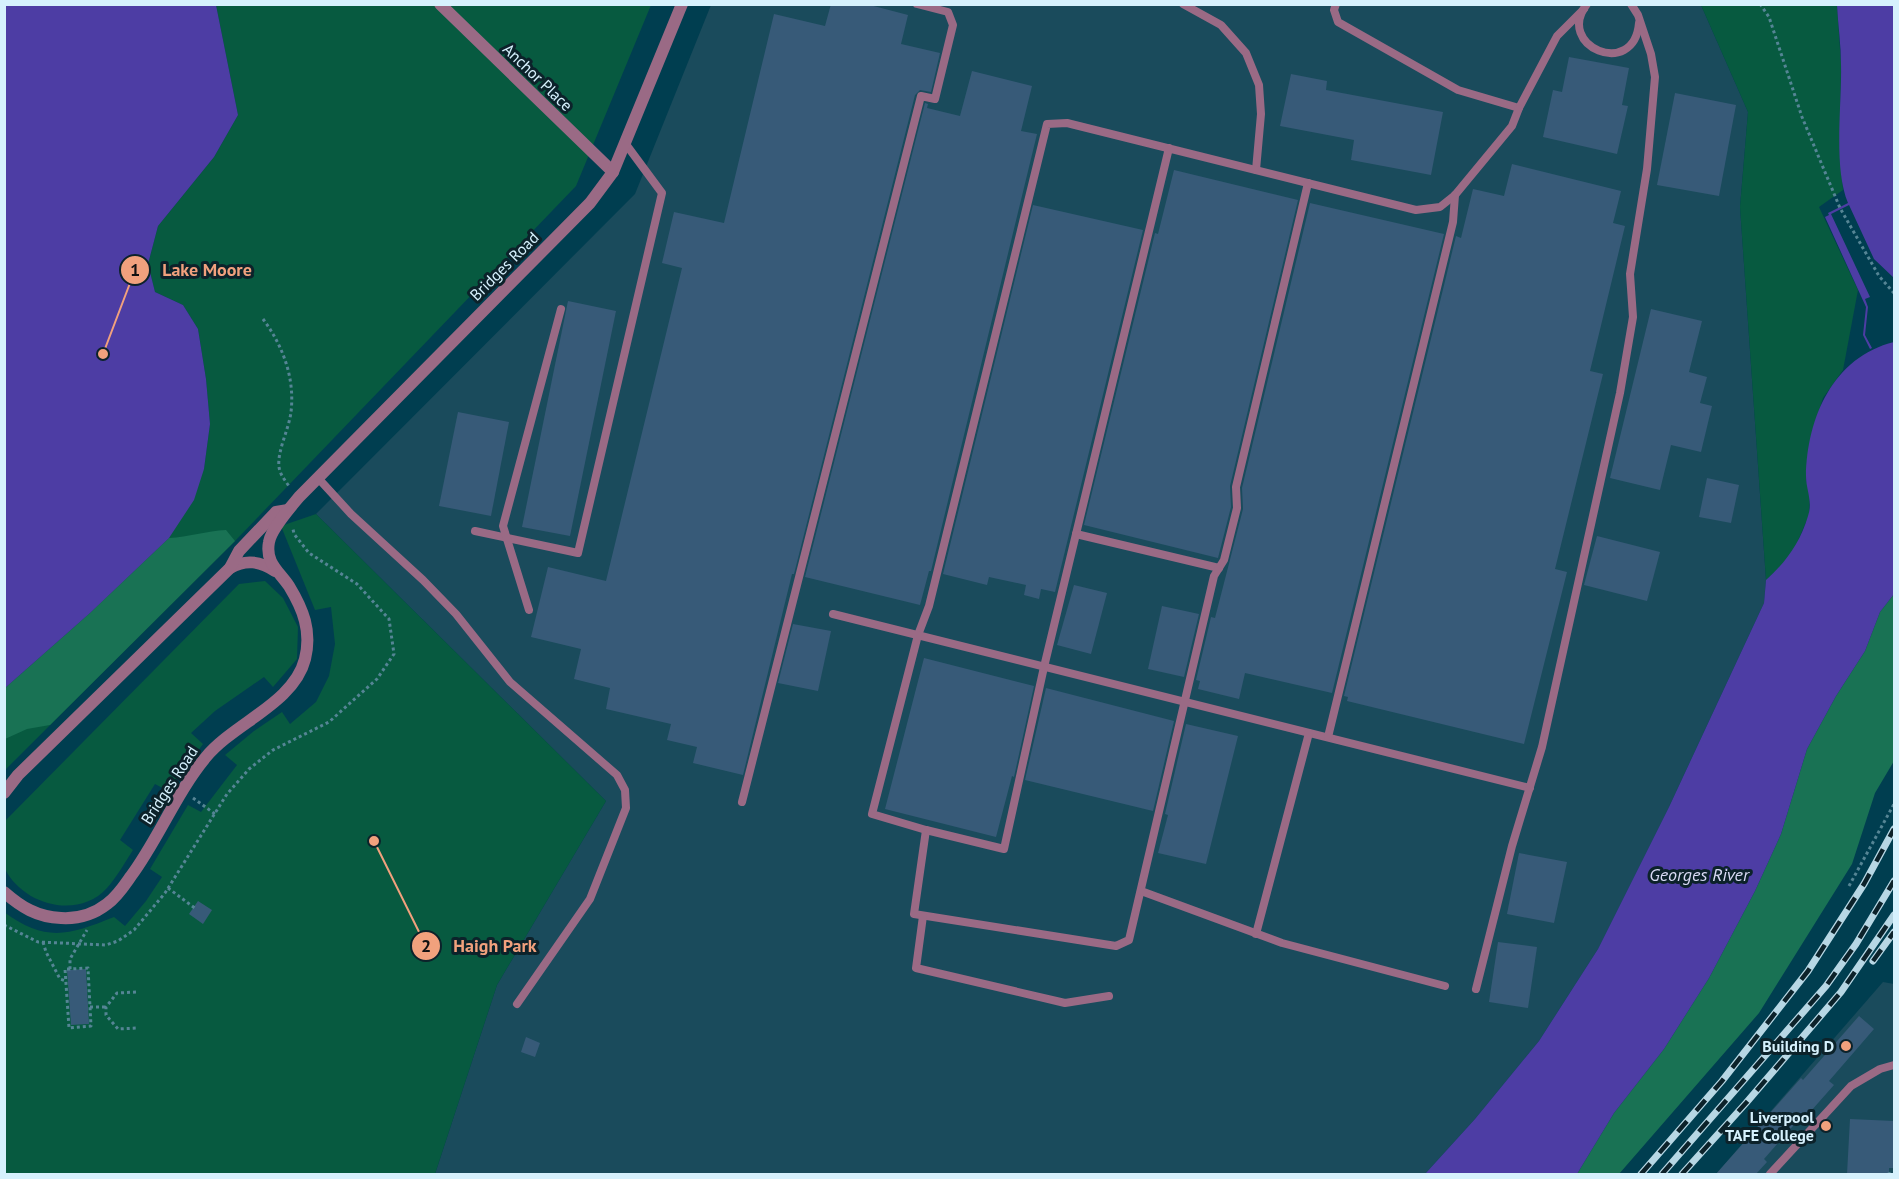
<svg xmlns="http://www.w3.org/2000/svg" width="1899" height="1179" viewBox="0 0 1899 1179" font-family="'PT Sans',sans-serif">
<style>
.built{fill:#1a4b5c}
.green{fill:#075a40}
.forest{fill:#197254}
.water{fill:#4d3da4}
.building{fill:#375a78}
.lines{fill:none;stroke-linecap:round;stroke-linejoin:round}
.path{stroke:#558595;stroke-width:3;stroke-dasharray:3 3;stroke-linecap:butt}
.lane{stroke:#9a6a85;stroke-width:8}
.street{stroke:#9a6a85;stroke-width:12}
.rail-casing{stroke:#b7d7e4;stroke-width:7}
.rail{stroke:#0c222a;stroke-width:4.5;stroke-dasharray:14;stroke-linecap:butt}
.poi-dot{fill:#f1a17d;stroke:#0c222a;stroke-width:2}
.labels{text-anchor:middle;stroke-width:6;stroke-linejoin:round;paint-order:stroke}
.street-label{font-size:16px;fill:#d6f1fd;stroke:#0c222a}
.poi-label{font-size:16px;font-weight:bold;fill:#d6f1fd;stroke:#0c222a;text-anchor:end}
.water-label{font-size:18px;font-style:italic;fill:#dadbf6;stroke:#0c222a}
.leader{fill:none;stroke:#f1a17d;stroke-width:2}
.callout-dot{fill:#f1a17d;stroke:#0c222a;stroke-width:2}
.mark-label{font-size:18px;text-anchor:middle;font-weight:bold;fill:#111}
.callout-label{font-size:18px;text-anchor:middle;font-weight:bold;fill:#f1a17d;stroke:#0c222a;stroke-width:6;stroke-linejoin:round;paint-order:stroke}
</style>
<rect width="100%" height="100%" fill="#003e50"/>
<g class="built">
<path d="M711,5H1701L1748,112L1740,207L1766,580L1764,603L1669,807L1598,949L1539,1041L1475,1119L1425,1174H435L497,985L606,801L316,514L635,194Z"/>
<path d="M1883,982L1894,984V1174H1716Z"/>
</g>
<g class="green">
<path d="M216,5H651L576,186L235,541L5,770V688L90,613L204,469L210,424L206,379L198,329L183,305L155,292L148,264L158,226L214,157L238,115Z"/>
<path d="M1701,5H1837L1841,64L1840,151L1843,190L1819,207L1858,290L1843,370L1823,398L1813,429L1807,461L1806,479L1810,496L1809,515L1794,550L1782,565L1766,580L1740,207L1748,112Z"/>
<path d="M316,514L606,801L497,985L435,1174H5L4,912C46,943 69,935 114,917L125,926L146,901L162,877L150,869L188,805L201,812L237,765L225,755L254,731L282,712L290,724L316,702L329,676L335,644L331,607L315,610L281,526Z"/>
<path d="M265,581L283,598L298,627L297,659L273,687L264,677L215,711L191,733L203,744L168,791L155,784L120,840L133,850C125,862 117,877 107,888C78,920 23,905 5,869V821L239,584Z"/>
</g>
<g class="forest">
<path d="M226,530L235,541L50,725L27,729L5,739V688L90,613L169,538C188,537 207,531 226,530Z"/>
<path d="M1894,594V761L1875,793L1852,864L1759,1013L1619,1174H1577L1614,1113L1664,1049L1709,978L1755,891L1781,834L1807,749L1836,696L1865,651L1880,612Z"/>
</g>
<g class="water">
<path d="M5,4L216,5L238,115L214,157L158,226L148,264L155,292L183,305L198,329L206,379L210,424L204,469L194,500L169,538L90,613L5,688Z"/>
<path d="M1837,5H1894V278L1874,259L1849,205L1831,214L1870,297L1865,299L1868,307L1865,335L1872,348L1870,349L1863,335L1866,307L1825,217L1829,215L1828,213L1848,203C1833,166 1842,106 1841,65C1841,45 1838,25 1837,5Z"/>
<path d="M1894,342V594L1880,612L1865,651L1836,696L1807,749L1781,834L1755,891L1709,978L1664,1049L1614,1113L1577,1174H1425L1475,1119L1539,1041L1598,949L1669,807L1764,603L1766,580C1786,562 1800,543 1808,516C1813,501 1806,490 1806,476C1807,418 1833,357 1894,342Z"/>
</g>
<g class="building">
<path d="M831,4H866L908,15L901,44L940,53L931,92L920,90L915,95L794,574H792L743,775L693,763L697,747L667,740L671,724L606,709L610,688L574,679L581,649L531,637L548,567L606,581L682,268L662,263L674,212L724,223L774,14L825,26Z"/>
<path d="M1569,57L1629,68L1622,105L1628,106L1617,154L1543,137L1553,90L1562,92Z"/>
<path d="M972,71L1032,86L1021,131L1037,134L931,571H929L920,605L805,577L925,103L928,104L927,108L960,116Z"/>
<path d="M1291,74L1327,81L1326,90L1443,112L1431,175L1351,160L1354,140L1280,126Z"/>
<path d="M1675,93L1736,105L1719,196L1657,185Z"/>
<path d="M1512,164L1621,191L1613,223L1625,226L1590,371L1603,374L1555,569L1567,572L1524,744L1347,701L1348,697L1344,696L1456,236L1461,238L1473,189L1504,196Z"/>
<path d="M1174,170L1298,200L1230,486L1231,507L1218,558L1084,525L1155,233L1158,234Z"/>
<path d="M1310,203L1444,234L1332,693L1245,673L1239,699L1198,689L1200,681L1196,680L1211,617L1215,618L1243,509L1242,488Z"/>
<path d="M1033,205L1143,230L1055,592L1041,589L1039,599L1024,595L1026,585L989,577L987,585L943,574Z"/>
<path d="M568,301L616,311L570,536L522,527Z"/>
<path d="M1651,309L1702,321L1689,372L1707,377L1700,403L1712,406L1701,452L1671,445L1660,490L1610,478Z"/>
<path d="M458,412L509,422L491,516L439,506Z"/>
<path d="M1707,478L1739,485L1731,523L1699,517Z"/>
<path d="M1597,536L1660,552L1647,601L1584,585Z"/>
<path d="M1074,585L1107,593L1091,654L1057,645Z"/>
<path d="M1162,606L1199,614L1184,677L1148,669Z"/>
<path d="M793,624L831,631L818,691L778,683Z"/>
<path d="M924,658L1034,686L1014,777L1012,776L996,837L885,809Z"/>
<path d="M1046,688L1174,721L1153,811L1025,780Z"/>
<path d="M1186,724L1238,736L1206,864L1158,853L1168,815L1165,814Z"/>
<path d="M1519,853L1567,862L1554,923L1507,914Z"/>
<path d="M198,901L212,910L203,924L189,914Z"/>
<path d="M1498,942L1537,947L1528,1008L1489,1002Z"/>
<path d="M86,969L89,1024L71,1025L67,970Z"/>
<path d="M1859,1016L1874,1029L1829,1081L1834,1085L1803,1120L1800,1118L1764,1159L1767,1162L1756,1174H1716L1801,1078L1803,1080Z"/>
<path d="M526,1037L540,1043L535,1057L521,1052Z"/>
<path d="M1850,1119L1894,1121V1168H1889V1174H1847Z"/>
</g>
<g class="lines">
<g class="path">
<path d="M1760,4L1769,17L1802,117L1840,208L1879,276L1894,293"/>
<path d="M263,319C283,346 295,378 291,412C289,429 277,451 279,467C280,475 286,481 290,488"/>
<path d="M193,798L215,814"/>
<path d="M1849,886L1894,804"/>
<path d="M168,888L196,909"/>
<path d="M4,925L38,942L106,945L118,941L134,930L165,893L227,794L249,769L273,750L329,722L377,679L394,654L389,619L357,584L309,553L294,534L293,529"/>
<path d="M43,942L46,952L60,979L66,981"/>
<path d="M70,969H65L69,1028L91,1026L88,968L70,969V959L87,930"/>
<path d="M136,992L117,993L106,1007V1015L118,1029L138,1028"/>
<path d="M90,1007H106"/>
<path d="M1888,1174L1894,1172"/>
</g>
<g class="lane">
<path d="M1183,4L1221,25L1246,53L1259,85L1261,114L1256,170"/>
<path d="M1336,4L1334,10L1338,22L1458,90L1519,108L1557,36L1584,9"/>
<path d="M1587,4C1554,46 1634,80 1639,23"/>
<path d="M1169,148L1044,667L1004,849L926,830L872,814L918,635L929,606L1047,124L1067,123L1416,210L1440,207L1455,195L1512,126L1519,108"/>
<path d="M318,478L351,514L423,580L456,614L510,682L617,775L625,790L626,808L590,899L517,1004"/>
<path d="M475,531L578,553L662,193L625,143"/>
<path d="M1076,534L1219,568"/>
<path d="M529,610L503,526L561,309"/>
<path d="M833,614L1530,788"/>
<path d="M1328,737L1453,222L1455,195"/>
<path d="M742,802L921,96L935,99L953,25L948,12L917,4"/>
<path d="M926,830L914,914L1116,946L1129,940L1214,576L1224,560L1237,508L1236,487L1308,183"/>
<path d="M1141,891L1282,943L1445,986"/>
<path d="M923,916L916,968L1065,1003L1109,996"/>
<path d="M1256,934L1309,733"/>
<path d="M1476,989L1512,846L1542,747L1620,393L1633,317L1630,274L1647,169L1655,77L1651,54L1638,15L1631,4"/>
<path d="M1770,1174L1851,1086L1880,1069L1894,1065"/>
</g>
<g class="street">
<path d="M440,4L613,172"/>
<path d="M230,568C246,559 260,561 275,571"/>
<path d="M4,793L18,775L230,568L239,551L276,512L288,510"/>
<path d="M4,892C21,907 37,917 61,918C78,919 93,915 107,904C117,897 124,886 131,876C159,838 176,793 206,757C234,723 294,703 305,659C312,631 303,609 289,586C279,571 265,563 269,542C271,529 290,508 299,497L590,203L613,172L682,4"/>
</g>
<g class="rail-casing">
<g id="rail">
<path d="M1873,961L1894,932"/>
<path d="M1641,1174L1722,1081L1808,971L1864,884L1894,829"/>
<path d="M1662,1174L1826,986L1856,944L1894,881"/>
<path d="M1682,1174L1746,1103L1841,992L1894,915"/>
</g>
</g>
<use href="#rail" class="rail"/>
</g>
<g class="poi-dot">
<circle cx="1846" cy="1046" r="6"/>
<circle cx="1826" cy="1126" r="6"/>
</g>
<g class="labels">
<g class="street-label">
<text transform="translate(538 77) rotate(44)" y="6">Anchor Place</text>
<text transform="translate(504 266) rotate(-45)" y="6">Bridges Road</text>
<text transform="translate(169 785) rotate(-57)" y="6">Bridges Road</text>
</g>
<g class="poi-label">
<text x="1834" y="1052">Building D</text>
<text x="1814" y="1123">Liverpool<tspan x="1814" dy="18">TAFE College</tspan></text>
</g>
<g class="water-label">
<text x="1699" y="881">Georges River</text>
</g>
</g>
<path class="leader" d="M103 354L135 270M374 841L426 946"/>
<g class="callout-dot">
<circle cx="103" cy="354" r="6"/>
<circle cx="374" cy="841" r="6"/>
<circle cx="135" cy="270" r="15"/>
<circle cx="426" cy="946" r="15"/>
</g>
<g class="mark-label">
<text x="135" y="276">1</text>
<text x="426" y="952">2</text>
</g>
<g class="callout-label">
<text x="207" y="276">Lake Moore</text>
<text x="495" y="952">Haigh Park</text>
</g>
<rect width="1899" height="1179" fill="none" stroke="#d6f1fd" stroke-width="12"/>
</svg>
